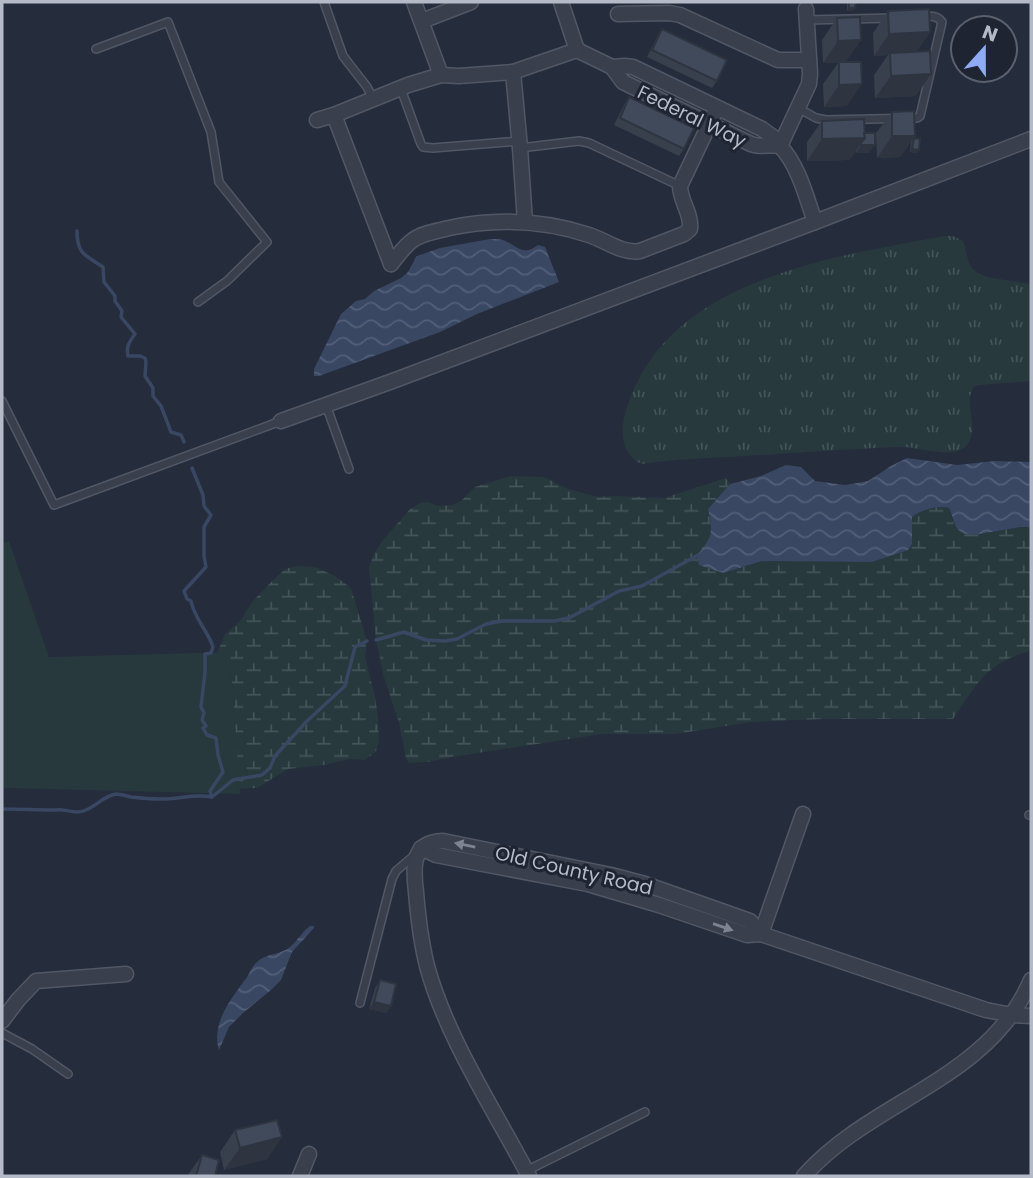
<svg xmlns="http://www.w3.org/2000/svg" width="1033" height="1178" viewBox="0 0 1033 1178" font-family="Poppins,sans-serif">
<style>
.grass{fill:url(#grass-tufts)}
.wetland{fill:url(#wetland-marsh)}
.park{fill:#27393d}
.water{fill:url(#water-waves)}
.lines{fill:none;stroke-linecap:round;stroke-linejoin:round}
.stream{stroke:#394763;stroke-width:3.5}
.service-casing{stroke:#515765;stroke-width:10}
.minor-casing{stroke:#515765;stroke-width:17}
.service{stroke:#393f4d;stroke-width:7}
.minor{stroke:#393f4d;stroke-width:14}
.wall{fill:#38404e}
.shaded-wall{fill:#2e3440}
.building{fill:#414a5b;stroke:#2e3440;stroke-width:2}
.oneway{fill:#7d8391}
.labels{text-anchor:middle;stroke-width:6;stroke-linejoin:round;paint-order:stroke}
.street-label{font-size:19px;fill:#b4bac8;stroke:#1e2432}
</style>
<defs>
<pattern id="grass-tufts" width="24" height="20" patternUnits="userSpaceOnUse" patternTransform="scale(1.75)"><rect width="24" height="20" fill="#27393d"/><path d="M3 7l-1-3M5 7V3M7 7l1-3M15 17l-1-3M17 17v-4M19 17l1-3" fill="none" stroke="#445458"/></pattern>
<pattern id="wetland-marsh" width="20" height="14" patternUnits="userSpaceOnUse" patternTransform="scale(1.75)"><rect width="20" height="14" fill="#27393d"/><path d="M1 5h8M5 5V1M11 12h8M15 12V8" fill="none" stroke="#445458"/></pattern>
<pattern id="water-waves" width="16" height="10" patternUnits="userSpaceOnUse" patternTransform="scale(1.75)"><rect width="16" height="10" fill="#394763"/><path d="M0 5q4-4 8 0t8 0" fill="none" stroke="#535f78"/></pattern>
</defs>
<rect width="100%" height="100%" fill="#252c3c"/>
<path class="grass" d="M944,236H953L963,241C966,249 967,261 972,268C982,281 1016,279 1031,285V381L979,385L973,387C973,389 970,395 970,397C968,411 978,432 967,445C953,461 919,446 900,447C848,449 796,453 744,456C710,458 675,459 642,464C624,457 620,436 624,419C658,280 828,258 944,236Z"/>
<g class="wetland">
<path d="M510,476L544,477L568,489L598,497L617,496L664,498L726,478L730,484L708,509C713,532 713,538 698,556L723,573L762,561L872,562L908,549L912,544V517C921,510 937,505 949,508L954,524L974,535L1021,527H1031V651C1012,655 991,666 979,682C969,693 962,707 953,719H823L752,722L675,734H602L452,757L428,762L409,763L406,758L399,723L383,674L376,640L369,567L374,554L383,540L409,510L420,503L428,502L438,506L453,505L462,500L475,487Z"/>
<path d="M297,566L315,567L335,576L351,588L367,641L365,657L375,697L378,717L379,741L376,751L365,760L350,759L324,765L288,769L257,788L232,789L216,656L225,634L240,621L253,601L267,586L285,569Z"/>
</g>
<path class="park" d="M9,541L49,657L230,652L240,794L6,788L2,790V544Z"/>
<g class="water">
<path d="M490,239C494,239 500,239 503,240C518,246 522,257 538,245L545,247L559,282L477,314L440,332L319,376H314V369L341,314L356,301L365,299L374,291L401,278L408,272L416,257L420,255L440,248Z"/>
<path d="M907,458L957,465L995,461L1031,462V527H1021L974,535C953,534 956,523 949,508C938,505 921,510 912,517V544L908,550L872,562L762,561L723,573L699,565L697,555C713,538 713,531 708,509L730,484L761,476L786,465L801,467L815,481L845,485L868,481L891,466Z"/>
<path d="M310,926H314V928L292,952L281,980L271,990L243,1013L229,1027L219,1050C211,1024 230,1000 245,980C249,975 251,967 257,962C266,953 282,955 291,946C298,940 302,932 310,926Z"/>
</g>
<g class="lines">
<g class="stream">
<path d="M77,231C77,254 85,255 103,267L104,282L115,296V301L122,311L121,317L135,334C129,342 126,347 128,356H140L145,358L146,362L145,376L153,388V396L161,406L171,432L181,435L184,442"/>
<path d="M192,468L203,495L204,506L211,515L204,527V556L206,567L184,591L187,599L191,601C194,618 208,631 213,647L211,653L205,654V672L201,707L204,713L202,720L206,726L203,728L207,735L216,738L218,755L223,772L210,791L212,797"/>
<path d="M376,640L404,632L426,640L445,641L457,639L486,624L502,621H554L569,618L619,591L642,586L698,555"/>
<path d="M2,809C20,809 38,810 56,810C63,809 70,812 77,812C92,812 101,796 116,794C121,794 126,796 131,797C140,798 149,799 158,799C177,800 193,793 212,797L233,780L262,775L270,768L275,756L307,721L345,686L355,647L367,641"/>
</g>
<g class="service-casing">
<g id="service">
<path d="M324,2L343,56L367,87L373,99"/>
<path d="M807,20L893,18"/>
<path d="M96,49L168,22L211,132L219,182L267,242L227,281L198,302"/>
<path d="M401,89L421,144L423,147L433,148L519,141"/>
<path d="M798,108L816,118L826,120L917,118L920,116L942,22C937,15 930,16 922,17"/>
<path d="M520,148L579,141L589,143L680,186"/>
<path d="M2,401L54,505L281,421"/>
<path d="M326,405L349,469"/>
<path d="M1029,815H1031"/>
<path d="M360,1003L392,879L396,871L416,854"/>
<path d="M2,1033L32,1049L68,1074"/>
<path d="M526,1171L645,1112"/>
</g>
</g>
<g class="minor-casing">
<g id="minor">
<path d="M414,2L441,75"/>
<path d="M561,2L577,50"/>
<path d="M806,9L810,74L809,84L780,146C799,166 806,197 815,222"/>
<path d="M618,14L669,13L680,15L778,60H809"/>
<path d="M422,21L471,2"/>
<path d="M577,50L612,67L623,82L751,144C761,148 770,144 780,146L773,137L762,129L633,67L625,66L612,67"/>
<path d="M513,72L520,148L525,222"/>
<path d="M334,115L391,264"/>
<path d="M317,120L334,115L408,85L431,78L441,75L459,76L513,72L577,50"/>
<path d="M391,264C398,256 404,246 413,240C422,233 438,231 449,228C496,218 543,220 589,235C605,240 622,254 640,251L684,234L690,229C692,214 680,201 680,186L717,108"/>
<path d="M281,421L390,382L815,222L1031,139"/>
<path d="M421,848L436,855L588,884L659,905L747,935L761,934L986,1010L1012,1015L1031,1016"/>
<path d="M761,934L803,814"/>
<path d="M2,1021L18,1000L36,981L126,974"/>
<path d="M300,1176L309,1154"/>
<path d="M529,1176C495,1111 446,1037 427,966C421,942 418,917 416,892C413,868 411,842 443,841L611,875L645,884L750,921L761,934"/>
<path d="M804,1176C872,1099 988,1081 1031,980"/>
</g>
</g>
<use href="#service" class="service"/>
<use href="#minor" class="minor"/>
</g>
<g class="wall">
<path d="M848,2H856L855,8L853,11H847V3Z"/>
<path d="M888,11L930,32L916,52V96L875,98L874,75L888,55L874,56L873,33Z"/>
<path d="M837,18L846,62L823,63L822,40Z"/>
<path d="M662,29L717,81L712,88L647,57L657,37Z"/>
<path d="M839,62L847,106L824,107L823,84Z"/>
<path d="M629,97L684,149L679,156L614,125L624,105Z"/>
<path d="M892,112L915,136L900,157L877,158L876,133Z"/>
<path d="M822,121L864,133L869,153H856V151L849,160L807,161V142Z"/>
<path d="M914,138L919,150L916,153L910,152L911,141Z"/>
<path d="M380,980L391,1006L386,1013L369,1009L375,988Z"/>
<path d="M235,1130L282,1137L267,1159L224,1170L220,1152Z"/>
<path d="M202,1155L215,1176H187Z"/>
</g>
<g class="shaded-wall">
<path d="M849,8H855L853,11H847Z"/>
<path d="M930,32L915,54L890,53L888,55L874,56L889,34Z"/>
<path d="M861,40L846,62L823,63L838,41Z"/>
<path d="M931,74L916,96L875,98L891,76Z"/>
<path d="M862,84L847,106L824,107L839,85Z"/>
<path d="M892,136H915L900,157L877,158Z"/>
<path d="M865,138L849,160L807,161L822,139Z"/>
<path d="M861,145H875L869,153H856Z"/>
<path d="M912,149L919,150L916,153L910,152Z"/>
<path d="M374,1002L391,1006L386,1013L369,1009Z"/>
<path d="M282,1137L267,1159L224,1170L240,1148Z"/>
</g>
<g class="building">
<path d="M849,2H856L855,8H849Z"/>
<path d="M929,9L930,32L889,34L888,11Z"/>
<path d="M860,17L861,40L838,41L837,18Z"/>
<path d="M662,29L727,60L717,81L652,50Z"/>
<path d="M930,51L931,74L891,76L890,53Z"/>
<path d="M839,62H861L862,84L839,85Z"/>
<path d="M629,97L694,128L684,149L620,118Z"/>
<path d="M914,111L915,136H892V112Z"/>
<path d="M864,119L865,138L822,139V121Z"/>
<path d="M864,133H875V145H861V143L865,138Z"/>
<path d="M914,138L920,139L919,150L912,149Z"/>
<path d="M380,980L396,984L391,1006L374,1002Z"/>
<path d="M277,1120L282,1137L240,1148L235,1130Z"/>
<path d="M202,1155L219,1160L215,1176H196Z"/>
</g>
<defs><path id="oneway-solid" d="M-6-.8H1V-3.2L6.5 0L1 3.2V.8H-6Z" transform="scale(1.75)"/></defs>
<g class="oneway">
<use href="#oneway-solid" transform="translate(465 845) rotate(-169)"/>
<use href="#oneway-solid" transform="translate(723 927) rotate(19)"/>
</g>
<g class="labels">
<g class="street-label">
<text transform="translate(692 116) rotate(26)" y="7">Federal Way</text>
<text transform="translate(574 870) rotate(13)" y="7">Old County Road</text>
</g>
</g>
<rect width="1033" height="1178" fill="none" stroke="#b4bac8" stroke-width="7"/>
<g transform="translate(984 49) rotate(21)"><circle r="33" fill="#1e2432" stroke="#5a606e" stroke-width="2"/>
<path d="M0-5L12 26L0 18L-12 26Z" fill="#8eabf3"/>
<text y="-10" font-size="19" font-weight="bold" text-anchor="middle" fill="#b4bac8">N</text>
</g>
</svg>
